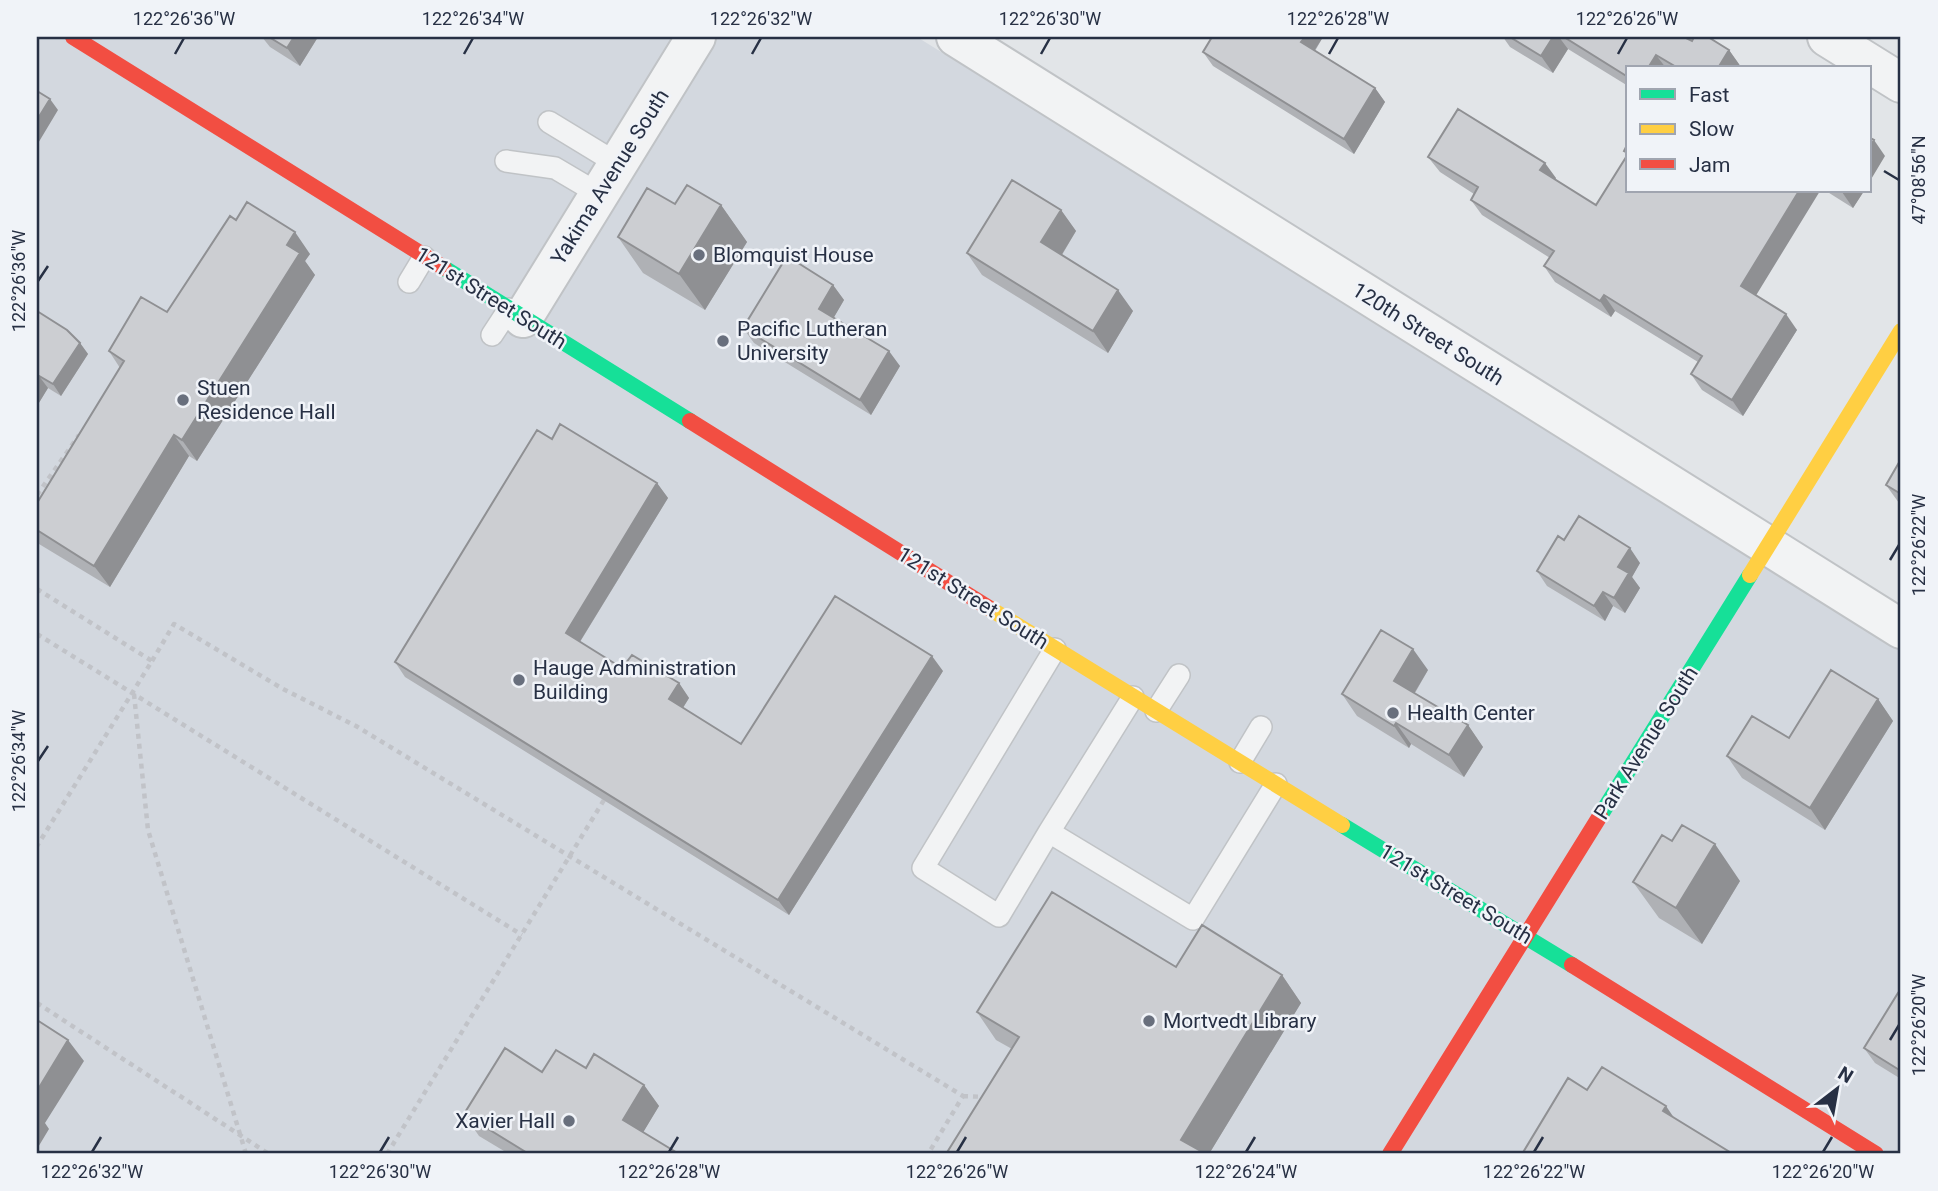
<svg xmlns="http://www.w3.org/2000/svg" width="1938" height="1191" viewBox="0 0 1938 1191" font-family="Roboto,sans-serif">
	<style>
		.built { fill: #d3d8df }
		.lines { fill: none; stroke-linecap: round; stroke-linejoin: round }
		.lane-casing { stroke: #c0c3c6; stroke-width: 24 }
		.street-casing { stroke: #c0c3c6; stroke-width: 42 }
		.path { stroke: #c1c3c8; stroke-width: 4.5; stroke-dasharray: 5 5; stroke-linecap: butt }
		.lane { stroke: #f2f3f4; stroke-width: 21 }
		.street { stroke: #f2f3f4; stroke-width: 38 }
		.fast { stroke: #16e098; stroke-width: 16 }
		.slow { stroke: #ffcf43; stroke-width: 16 }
		.jam { stroke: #f24e42; stroke-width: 16 }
		.wall { fill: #afb1b5 }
		.shaded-wall { fill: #8f9093 }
		.building { fill: #ccced2; stroke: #8f9093; stroke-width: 2 }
		.ticks { fill: none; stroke: #273044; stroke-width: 2.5 }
		.poi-dot { fill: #686f7d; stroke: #f0f3f8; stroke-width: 2.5 }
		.labels { text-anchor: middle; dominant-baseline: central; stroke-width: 5; stroke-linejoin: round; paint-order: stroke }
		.street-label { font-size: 21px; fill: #273044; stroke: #f0f3f8 }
		.poi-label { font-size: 21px; fill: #273044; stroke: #f0f3f8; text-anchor: start }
		.neatline { fill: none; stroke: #273044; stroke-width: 2.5 }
		.ticks-label { font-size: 18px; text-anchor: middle; fill: #273044 }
	</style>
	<rect width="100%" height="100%" fill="#e2e5e8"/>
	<!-- built -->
	<path class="built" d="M 37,37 L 917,37 L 1901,645 L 1901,1154 L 37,1154 Z"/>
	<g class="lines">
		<!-- lane casing -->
		<g class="lane-casing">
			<path id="lane" d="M 549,122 L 618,164
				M 506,161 L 555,168 L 599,194
				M 409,282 L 424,257
				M 492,335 L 509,309
				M 1055,649 L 923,868 L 999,916 L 1049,832 L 1193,919 L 1276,784
				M 1156,711 L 1179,675
				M 1240,762 L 1261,727
				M 1049,832 L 1133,697"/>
		</g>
		<!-- street casing -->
		<g class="street-casing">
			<path id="street" d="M 956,37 L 1901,629
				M 1827,37 L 1901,83
				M 523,318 L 696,37"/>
		</g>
		<!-- path -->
		<path class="path" d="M 37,495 L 79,435
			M 37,589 L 152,661 L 37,846
			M 37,634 L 522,935
			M 152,661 L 174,624 L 283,689 L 356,726 L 963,1096 L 928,1154
			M 134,694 L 148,830 L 246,1154
			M 37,1003 L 269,1154
			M 963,1096 L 987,1097
			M 387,1154 L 604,800"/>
		<!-- lane -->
		<use href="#lane" class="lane"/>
		<!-- street -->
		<use href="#street" class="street"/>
		<!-- fast -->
		<path class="fast" d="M 444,268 L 690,421
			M 1600,816 L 1750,575
			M 1342,825 L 1572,965"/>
		<!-- slow -->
		<path class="slow" d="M 1750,575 L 1901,331
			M 989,608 L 1342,825"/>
		<!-- jam -->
		<path class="jam" d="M 73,37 L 444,268
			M 690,421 L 989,608
			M 1572,965 L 1876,1154
			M 1390,1154 L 1600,816"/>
	</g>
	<!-- wall -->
	<path class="wall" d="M 262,37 L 318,37 L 300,66 L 270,47 Z
		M 1208,37 L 1323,37 L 1315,51 L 1375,88 L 1385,102 L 1354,154 L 1213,66 L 1203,52 L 1211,39 Z
		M 1503,37 L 1684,37 L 1692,41 L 1729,50 L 1741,67 L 1740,68 L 1628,68 L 1628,86 L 1568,49 L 1553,73 L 1510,47 Z
		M 1628,143 L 1756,296 L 1797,330 L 1743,416 L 1702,390 L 1691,374 L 1698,362 L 1615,311 L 1611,317 L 1555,282 L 1544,266 L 1550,258 L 1482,215 L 1471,200 L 1474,194 L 1440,172 L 1428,157 L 1556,178 L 1555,179 L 1596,205 L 1627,156 L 1624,151 Z
		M 1826,191 L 1864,191 L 1853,208 Z
		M 675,204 L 721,205 L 747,242 L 705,310 L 643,273 L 618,237 Z
		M 1061,210 L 1076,231 L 1062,255 L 1133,311 L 1108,353 L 982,275 L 967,253 Z
		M 236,220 L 310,254 L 305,261 L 315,275 L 197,461 L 189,456 L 110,587 L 39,544 L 37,541 L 37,503 L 120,368 L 109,351 L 167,312 Z
		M 833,285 L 844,300 L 834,317 L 900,366 L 871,415 L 754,343 L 743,328 Z
		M 37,311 L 80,343 L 88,354 L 61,396 L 48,388 L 37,406 Z
		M 552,439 L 657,483 L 668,498 L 580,642 L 622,668 L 679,683 L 689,698 L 683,708 L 741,744 L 943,671 L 789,915 L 405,677 L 395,662 Z
		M 1901,459 L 1901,505 L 1899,503 L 1886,485 Z
		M 1564,540 L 1640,563 L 1632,577 L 1640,588 L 1625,613 L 1613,606 L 1605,621 L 1547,586 L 1537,571 Z
		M 1428,670 L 1415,693 L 1468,725 L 1483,747 L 1464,777 L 1411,744 L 1409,748 L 1357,716 L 1342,694 Z
		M 1878,699 L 1893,721 L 1825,830 L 1742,778 L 1727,756 L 1789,738 Z
		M 1740,881 L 1702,944 L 1659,918 L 1633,882 Z
		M 1176,967 L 1282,975 L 1301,1003 L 1209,1154 L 946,1154 L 1012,1049 L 996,1040 L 977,1012 Z
		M 1901,995 L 1901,1079 L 1875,1063 L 1864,1048 Z
		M 586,1068 L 644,1085 L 659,1106 L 643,1132 L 679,1154 L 509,1154 L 479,1136 L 464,1114 Z"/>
	<!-- shaded-wall -->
	<path class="shaded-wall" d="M 294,37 L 318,37 L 300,66 L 287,48 Z
		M 1305,37 L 1323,37 L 1311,56 L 1301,42 Z
		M 1553,37 L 1559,37 L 1568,49 L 1553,73 L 1541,56 Z
		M 1729,50 L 1741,67 L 1740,68 L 1718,68 Z
		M 1656,55 L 1666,68 L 1648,68 Z
		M 1375,88 L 1385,102 L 1354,154 L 1344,139 Z
		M 50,99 L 58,110 L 37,145 L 37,120 Z
		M 1874,140 L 1885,156 L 1870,181 L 1870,147 Z
		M 1545,163 L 1556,178 L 1552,186 L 1540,170 Z
		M 1799,191 L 1820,191 L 1752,302 L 1741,286 Z
		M 1843,191 L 1864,191 L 1853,208 L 1842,192 Z
		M 721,205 L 747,242 L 705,310 L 679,274 Z
		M 1061,210 L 1076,231 L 1056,264 L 1041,242 Z
		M 295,232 L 310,254 L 305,261 L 315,275 L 197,461 L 182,440 L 287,245 Z
		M 833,285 L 844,300 L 830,324 L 819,309 Z
		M 1118,290 L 1133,311 L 1108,353 L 1093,331 Z
		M 1604,295 L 1615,311 L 1611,317 L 1600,301 Z
		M 1786,314 L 1797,330 L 1743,416 L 1732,400 Z
		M 80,343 L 88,354 L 61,396 L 53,384 Z
		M 889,351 L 900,366 L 871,415 L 860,400 Z
		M 39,376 L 48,388 L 37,406 L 37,381 Z
		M 174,435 L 189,456 L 110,587 L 94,566 Z
		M 657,483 L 668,498 L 576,648 L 566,633 Z
		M 1630,548 L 1640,563 L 1632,577 L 1640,588 L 1625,613 L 1614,598 L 1618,567 Z
		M 1603,592 L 1613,606 L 1605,621 L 1594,606 Z
		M 1413,649 L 1428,670 L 1409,702 L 1394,681 Z
		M 932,656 L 943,671 L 789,915 L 778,900 Z
		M 679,683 L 689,698 L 679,714 L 669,699 Z
		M 1878,699 L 1893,721 L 1825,830 L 1810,808 Z
		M 1396,723 L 1411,744 L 1409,748 L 1394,726 Z
		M 1468,725 L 1483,747 L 1464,777 L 1449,755 Z
		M 1715,844 L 1740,881 L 1702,944 L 1676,908 Z
		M 1282,975 L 1301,1003 L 1209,1154 L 1191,1154 L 1181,1140 Z
		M 68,1040 L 84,1061 L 45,1123 L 49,1129 L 37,1149 L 37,1091 Z
		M 644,1085 L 659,1106 L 638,1141 L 623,1120 Z
		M 1666,1106 L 1685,1134 L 1663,1111 Z"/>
	<!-- building -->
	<path class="building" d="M 269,37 L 294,37 L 287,48 Z
		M 1212,37 L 1305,37 L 1301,42 L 1375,88 L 1344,139 L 1203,52 Z
		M 1510,37 L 1553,37 L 1541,56 Z
		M 1564,37 L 1684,37 L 1692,41 L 1694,37 L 1708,37 L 1729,50 L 1718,68 L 1678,68 L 1656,55 L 1648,68 L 1628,68 L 1628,77 Z
		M 37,91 L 50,99 L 37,120 Z
		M 1458,109 L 1545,163 L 1540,170 L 1596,205 L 1628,154 L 1628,191 L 1799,191 L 1741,286 L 1786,314 L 1732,400 L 1691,374 L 1702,356 L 1604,295 L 1600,301 L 1544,266 L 1554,251 L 1471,200 L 1478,187 L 1428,157 Z
		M 1870,138 L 1874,140 L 1870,147 Z
		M 1628,143 L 1628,153 L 1624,151 Z
		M 1012,180 L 1061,210 L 1041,242 L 1118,290 L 1093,331 L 967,253 Z
		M 687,185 L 721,205 L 679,274 L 618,237 L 647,188 L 675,204 Z
		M 247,202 L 295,232 L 287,245 L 300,253 L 182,440 L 174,435 L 94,566 L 37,530 L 37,503 L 124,361 L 109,351 L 141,297 L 167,312 L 230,216 L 236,220 Z
		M 787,256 L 833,285 L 819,309 L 889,351 L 860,400 L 743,328 Z
		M 37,311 L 67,330 L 80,343 L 53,384 L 39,376 L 37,381 Z
		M 560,424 L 657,483 L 566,633 L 622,668 L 632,655 L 679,683 L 669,699 L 741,744 L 835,596 L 932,656 L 778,900 L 395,662 L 537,430 L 552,439 Z
		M 1901,459 L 1901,494 L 1886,485 Z
		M 1579,516 L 1630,548 L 1618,567 L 1629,573 L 1614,598 L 1603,592 L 1594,606 L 1537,571 L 1558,536 L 1564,540 Z
		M 1381,630 L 1413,649 L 1394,681 L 1468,725 L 1449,755 L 1396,723 L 1394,726 L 1342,694 Z
		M 1831,670 L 1878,699 L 1810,808 L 1727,756 L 1752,716 L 1789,738 Z
		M 1682,825 L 1715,844 L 1676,908 L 1633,882 L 1662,835 L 1672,841 Z
		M 1052,892 L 1176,967 L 1202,925 L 1282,975 L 1181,1140 L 1206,1154 L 946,1154 L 1019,1037 L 977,1012 Z
		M 1898,993 L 1901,995 L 1901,1071 L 1864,1048 Z
		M 37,1020 L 68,1040 L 37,1091 Z
		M 505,1048 L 542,1072 L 556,1050 L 586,1068 L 594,1054 L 644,1085 L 623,1120 L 679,1154 L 529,1154 L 464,1114 Z
		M 1602,1067 L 1666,1106 L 1663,1111 L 1733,1154 L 1522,1154 L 1568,1078 L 1587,1090 Z"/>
	<!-- ticks -->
	<path class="ticks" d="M 175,54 L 184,38M 464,54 L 473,38M 752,54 L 761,38M 1041,54 L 1050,38M 1329,54 L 1338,38M 1618,54 L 1627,38M 1884,171 L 1899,180M 38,281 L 48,266M 1890,560 L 1899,545M 38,761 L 48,746M 1890,1040 L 1899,1025M 92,1152 L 101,1137M 380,1152 L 389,1137M 669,1152 L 678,1137M 957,1152 L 966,1137M 1246,1152 L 1255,1137M 1534,1152 L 1543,1137M 1823,1152 L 1832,1137"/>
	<!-- markers -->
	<g class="poi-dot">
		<circle cx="699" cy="255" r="7"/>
		<circle cx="723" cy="341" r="7"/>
		<circle cx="183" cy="400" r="7"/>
		<circle cx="519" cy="680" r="7"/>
		<circle cx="1393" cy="713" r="7"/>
		<circle cx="1149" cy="1021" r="7"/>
		<circle cx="569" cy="1121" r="7"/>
	</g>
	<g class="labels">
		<!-- street labels -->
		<g class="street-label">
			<text transform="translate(610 177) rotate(-58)">Yakima Avenue South</text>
			<text transform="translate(491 298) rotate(32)">121st Street South</text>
			<text transform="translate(1428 334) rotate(32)">120th Street South</text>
			<text transform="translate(973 598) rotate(32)">121st Street South</text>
			<text transform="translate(1646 743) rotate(-58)">Park Avenue South</text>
			<text transform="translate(1456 894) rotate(31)">121st Street South</text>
		</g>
		<!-- poi labels -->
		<g class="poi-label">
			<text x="713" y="255">Blomquist House</text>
			<text x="737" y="329">Pacific Lutheran<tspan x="737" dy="24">University</tspan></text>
			<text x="197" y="388">Stuen<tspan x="197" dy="24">Residence Hall</tspan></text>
			<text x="533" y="668">Hauge Administration<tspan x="533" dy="24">Building</tspan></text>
			<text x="1407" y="713">Health Center</text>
			<text x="1163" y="1021">Mortvedt Library</text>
			<text x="555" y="1121" text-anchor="end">Xavier Hall</text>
		</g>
	</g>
	<!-- border -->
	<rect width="1938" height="1191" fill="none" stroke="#f0f3f8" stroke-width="77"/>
	<!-- legend -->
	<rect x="1626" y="66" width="245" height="126" fill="#f0f3f8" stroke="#a0a5b0" stroke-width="2"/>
	<rect x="1640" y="89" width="35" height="10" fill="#16e098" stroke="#a0a5b0" stroke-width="2"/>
	<text x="1689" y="102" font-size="21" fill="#273044">Fast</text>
	<rect x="1640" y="124" width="35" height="10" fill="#ffcf43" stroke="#a0a5b0" stroke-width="2"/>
	<text x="1689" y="136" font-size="21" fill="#273044">Slow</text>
	<rect x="1640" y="159" width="35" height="10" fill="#f24e42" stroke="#a0a5b0" stroke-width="2"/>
	<text x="1689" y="172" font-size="21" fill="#273044">Jam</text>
	<!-- north arrow -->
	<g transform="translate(1837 1089) rotate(31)" stroke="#f0f3f8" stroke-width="5" paint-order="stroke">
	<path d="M0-5L12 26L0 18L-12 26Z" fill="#273044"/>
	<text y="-10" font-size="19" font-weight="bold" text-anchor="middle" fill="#273044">N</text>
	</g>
	<rect x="38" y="38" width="1861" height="1114" class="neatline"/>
	<g class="ticks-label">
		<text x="184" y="25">122°26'36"W</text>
		<text x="473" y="25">122°26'34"W</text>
		<text x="761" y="25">122°26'32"W</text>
		<text x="1050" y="25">122°26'30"W</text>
		<text x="1338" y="25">122°26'28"W</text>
		<text x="1627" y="25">122°26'26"W</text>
		<text transform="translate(1919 180) rotate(-90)" y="6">47°08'56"N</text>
		<text transform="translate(19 281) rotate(-90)" y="6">122°26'36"W</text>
		<text transform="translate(1919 545) rotate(-90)" y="6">122°26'22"W</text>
		<text transform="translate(19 761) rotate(-90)" y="6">122°26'34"W</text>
		<text transform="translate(1919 1025) rotate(-90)" y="6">122°26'20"W</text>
		<text x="92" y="1178">122°26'32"W</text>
		<text x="380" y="1178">122°26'30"W</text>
		<text x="669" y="1178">122°26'28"W</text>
		<text x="957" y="1178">122°26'26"W</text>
		<text x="1246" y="1178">122°26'24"W</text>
		<text x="1534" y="1178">122°26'22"W</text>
		<text x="1823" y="1178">122°26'20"W</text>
	</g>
</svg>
